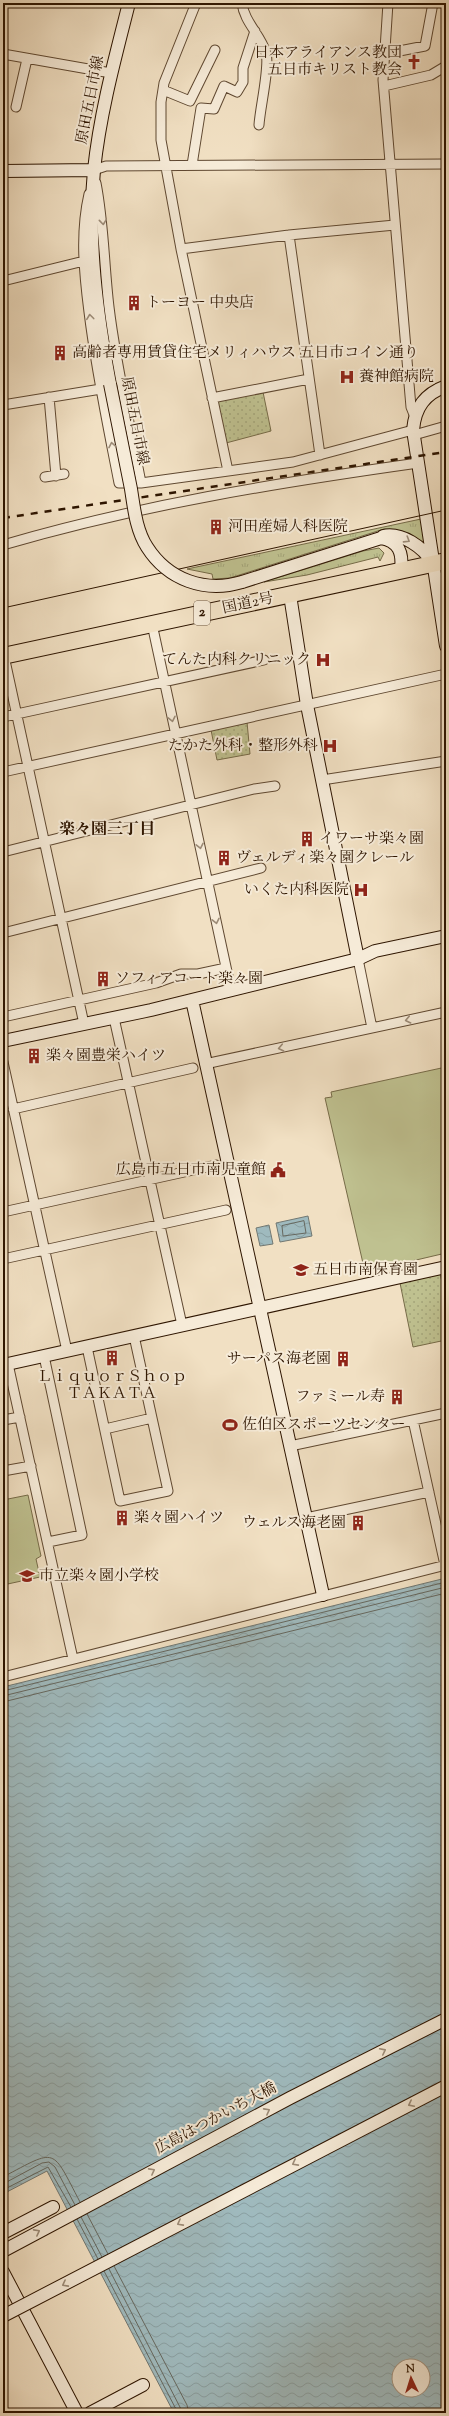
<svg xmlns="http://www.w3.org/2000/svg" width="449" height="2416" viewBox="0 0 449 2416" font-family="'Sorts Mill Goudy','Noto Serif JP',serif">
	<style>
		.grass { fill: url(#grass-tufts); stroke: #766b48 }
		.park { fill: url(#park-dots); stroke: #766b48 }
		.pitch { fill: #bfc190; stroke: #766b48 }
		.water { fill: url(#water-waves); stroke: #727872; fill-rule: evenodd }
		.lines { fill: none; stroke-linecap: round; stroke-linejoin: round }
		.shore { stroke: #66685f; stroke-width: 1 }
		.street-casing { stroke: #5f4831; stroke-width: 11 }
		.secondary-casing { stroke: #2e1500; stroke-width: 14 }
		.highway-casing { stroke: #2e1500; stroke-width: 18 }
		.street { stroke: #f6ebd8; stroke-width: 9 }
		.secondary { stroke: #f6ebd8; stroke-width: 12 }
		.highway { stroke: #f1e0c3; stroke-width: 16 }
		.tram { stroke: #2e1500; stroke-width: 1 }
		.rail { stroke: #2e1500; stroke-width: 2.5; stroke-dasharray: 7 7; stroke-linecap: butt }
		.secondary-bridge-casing { stroke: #2e1500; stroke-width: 14; stroke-linecap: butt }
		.secondary-bridge { stroke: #f6ebd8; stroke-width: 12 }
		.oneway { stroke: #9c8b77 }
		.labels { text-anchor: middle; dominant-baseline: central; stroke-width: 4; stroke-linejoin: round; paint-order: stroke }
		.shield { fill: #f6ebd8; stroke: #6a5541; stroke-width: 1 }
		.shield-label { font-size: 14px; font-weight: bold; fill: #2e1500 }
		.poi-label { font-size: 15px; fill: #2e1500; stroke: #f6ebd8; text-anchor: start }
		.street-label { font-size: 15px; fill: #2e1500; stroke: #f6ebd8 }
		.neighbourhood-label { font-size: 16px; font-weight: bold; fill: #2e1500; stroke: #f6ebd8 }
	</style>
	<defs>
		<pattern id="grass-tufts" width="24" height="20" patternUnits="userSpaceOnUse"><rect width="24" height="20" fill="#bfc190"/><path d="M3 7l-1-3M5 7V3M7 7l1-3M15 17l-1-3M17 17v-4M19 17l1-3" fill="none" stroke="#a4a57a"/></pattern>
		<pattern id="park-dots" width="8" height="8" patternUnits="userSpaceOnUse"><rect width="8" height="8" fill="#bfc190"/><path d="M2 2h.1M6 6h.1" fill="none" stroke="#a4a57a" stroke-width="1.8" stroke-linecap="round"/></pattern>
		<pattern id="water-waves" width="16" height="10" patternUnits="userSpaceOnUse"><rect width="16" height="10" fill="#9fbabe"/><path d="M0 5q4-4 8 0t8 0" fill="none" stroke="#899fa2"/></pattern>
	</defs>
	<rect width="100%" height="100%" fill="#f1e0c3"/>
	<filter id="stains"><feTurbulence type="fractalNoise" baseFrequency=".005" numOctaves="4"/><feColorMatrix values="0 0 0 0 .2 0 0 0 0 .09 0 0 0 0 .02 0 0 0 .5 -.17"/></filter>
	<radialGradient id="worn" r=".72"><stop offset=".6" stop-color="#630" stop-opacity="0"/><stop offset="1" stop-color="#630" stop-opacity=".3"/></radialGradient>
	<!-- grass -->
	<path class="grass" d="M 421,519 L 425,544 L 396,530 L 384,529 L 230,578 L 213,579 L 212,574 L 187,569 Z
		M 379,548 L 384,553 L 380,561 L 378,557 L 307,575 L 264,582 L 363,551 Z"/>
	<!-- park -->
	<path class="park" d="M 263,392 L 271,431 L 226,443 L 217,401 Z
		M 247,722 L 250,754 L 217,760 L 211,730 Z
		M 440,1274 L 446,1298 L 446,1340 L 413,1347 L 400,1283 Z"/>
	<!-- pitch -->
	<path class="pitch" d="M 446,1067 L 446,1253 L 365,1272 L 325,1098 L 332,1097 L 331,1092 Z
		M 28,1495 L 41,1556 L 36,1559 L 40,1577 L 3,1585 L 3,1500 Z"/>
	<!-- water -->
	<path class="water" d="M 308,1216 L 312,1236 L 280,1242 L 276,1223 Z
		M 269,1225 L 273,1244 L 260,1246 L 256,1228 Z
		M 446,1578 L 446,2413 L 174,2413 L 47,2171 L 3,2194 L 3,1687 ZM 399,2366 L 423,2366 L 423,2390 L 399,2390 Z"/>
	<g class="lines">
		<!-- shore -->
		<path class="shore" d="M 304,1221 L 306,1233 L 283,1236 L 282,1226 Z
			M 3,1691 L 446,1582
			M 3,1696 L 446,1587
			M 3,1702 L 446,1593
			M 3,2177 C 58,2148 51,2147 80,2202
			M 3,2184 L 42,2163 L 49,2162 L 55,2167 L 75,2205
			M 3,2190 L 48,2167 L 71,2207
			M 87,2214 L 108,2254
			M 81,2217 L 102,2257
			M 77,2219 L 98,2259
			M 114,2266 L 187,2405 L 189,2413
			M 109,2269 L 183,2413
			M 104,2271 L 178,2413"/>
		<!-- street casing -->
		<g class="street-casing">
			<path id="street" d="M 196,3 L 164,83 L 161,102 L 161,140 L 181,249 L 228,471
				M 242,3 C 244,22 261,35 266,53 C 270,66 260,108 259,125
				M 388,3 L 383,80 L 411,407 L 415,417
				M 3,54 L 111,73
				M 384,54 L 425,46 L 433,3
				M 384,86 L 431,75 L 446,66
				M 163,90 L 190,101 L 215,50
				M 16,107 L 27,59
				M 192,165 L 201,108 L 214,109 L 224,86 L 237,92 L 243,82 L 243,68 L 255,31
				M 94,170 L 106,166 L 446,164
				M 96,183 C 104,224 104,265 109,307 C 116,366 130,424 141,483
				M 89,194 C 80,233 84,273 89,312 C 96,370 108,426 119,483 L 141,483 L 293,462 L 413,430
				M 289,235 L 320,455
				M 181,249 L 289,235 L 395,225
				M 3,281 L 84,261
				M 49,397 L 56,476
				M 212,398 L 309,379
				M 3,405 L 101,389
				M 414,435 L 446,426
				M 45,477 L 64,474
				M 3,545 C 140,505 276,483 418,463
				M 152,624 L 231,990
				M 4,656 L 84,1024
				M 3,717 L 264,660
				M 3,772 L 446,674
				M 322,780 L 446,761
				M 3,852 L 254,789 L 275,786
				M 3,933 L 261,868
				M 358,959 L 372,1028
				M 3,1017 L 156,983 L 181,974 L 198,974 L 226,968
				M 114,1018 L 182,1325
				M 3,1062 L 67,1351
				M 205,1064 L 446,1012
				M 13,1109 L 193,1068
				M 3,1212 L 216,1165
				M 3,1259 L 226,1210
				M 87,1347 L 120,1501 L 168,1491 L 134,1336
				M 44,1356 L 82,1535 L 48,1542
				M 8,1364 L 73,1659
				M 3,1420 L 20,1417
				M 413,1420 L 445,1565
				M 105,1429 L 152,1418
				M 290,1446 L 446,1413
				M 3,1471 L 31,1466
				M 306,1518 L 429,1492
				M 3,1677 L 446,1565"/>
		</g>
		<!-- secondary casing -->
		<g class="secondary-casing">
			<path id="secondary" d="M 3,171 L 94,170
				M 110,384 C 97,314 87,241 94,170 C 100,113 115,58 129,3
				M 446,386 C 425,394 415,407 413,430 L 446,646
				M 383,536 C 402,532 423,547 433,563
				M 242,582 L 381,538 C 399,541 403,553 401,570
				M 290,595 L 307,705 L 358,959
				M 192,1000 L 323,1595
				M 3,1041 L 151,1010 L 358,959 L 375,951 L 446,936
				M 3,1365 L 446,1267
				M 3,2233 L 53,2207
				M 3,2251 L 290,2098 L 446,2019
				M 3,2272 L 77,2413
				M 90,2413 L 143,2385"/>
		</g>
		<!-- highway casing -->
		<g class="highway-casing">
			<path id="highway" d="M 3,656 L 446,561"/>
		</g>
		<!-- street -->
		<use href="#street" class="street"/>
		<!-- secondary -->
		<use href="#secondary" class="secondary"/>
		<!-- highway -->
		<use href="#highway" class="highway"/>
		<!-- tram -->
		<path class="tram" d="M 3,608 L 446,510"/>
		<!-- rail -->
		<path class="rail" d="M 3,518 L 446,452"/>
		<!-- secondary-bridge casing -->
		<g class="secondary-bridge-casing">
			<path id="secondary-bridge" d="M 110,384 C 117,419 124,454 131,489 C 134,508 136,530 147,547 C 168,580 205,593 242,582
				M 3,2316 L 446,2086"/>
		</g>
		<!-- secondary-bridge -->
		<use href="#secondary-bridge" class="secondary-bridge"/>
	</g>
	<!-- one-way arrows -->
	<defs><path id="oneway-chevron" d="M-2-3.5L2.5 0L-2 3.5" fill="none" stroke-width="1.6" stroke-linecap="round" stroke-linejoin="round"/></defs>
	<g class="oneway">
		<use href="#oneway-chevron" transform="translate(103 222) rotate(84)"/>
		<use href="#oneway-chevron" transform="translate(90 317) rotate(-97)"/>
		<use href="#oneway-chevron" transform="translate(112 445) rotate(-101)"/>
		<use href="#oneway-chevron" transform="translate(407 540) rotate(32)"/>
		<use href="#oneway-chevron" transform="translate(172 719) rotate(78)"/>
		<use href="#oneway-chevron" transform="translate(200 846) rotate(78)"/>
		<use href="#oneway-chevron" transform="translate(216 921) rotate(78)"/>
		<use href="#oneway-chevron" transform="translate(408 1020) rotate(168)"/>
		<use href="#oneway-chevron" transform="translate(281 1048) rotate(168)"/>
		<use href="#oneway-chevron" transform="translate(383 2051) rotate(-27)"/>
		<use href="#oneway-chevron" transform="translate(411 2104) rotate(153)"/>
		<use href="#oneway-chevron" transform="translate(267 2111) rotate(-28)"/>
		<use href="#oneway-chevron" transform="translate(295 2163) rotate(152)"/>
		<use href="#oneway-chevron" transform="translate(152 2171) rotate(-28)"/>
		<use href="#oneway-chevron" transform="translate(180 2223) rotate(152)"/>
		<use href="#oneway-chevron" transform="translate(37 2232) rotate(-28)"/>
		<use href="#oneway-chevron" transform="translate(65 2284) rotate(152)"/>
	</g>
	<!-- icons -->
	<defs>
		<g id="church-bare" transform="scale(1.2)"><path d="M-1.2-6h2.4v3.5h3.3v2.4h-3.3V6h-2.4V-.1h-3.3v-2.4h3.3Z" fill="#8f2418" stroke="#f6ebd8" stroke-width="2.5" paint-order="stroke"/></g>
		<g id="building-bare" transform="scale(1.2)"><path d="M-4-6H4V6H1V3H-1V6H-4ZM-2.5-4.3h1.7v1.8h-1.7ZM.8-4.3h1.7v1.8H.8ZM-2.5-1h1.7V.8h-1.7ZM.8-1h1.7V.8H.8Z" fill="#8f2418" stroke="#f6ebd8" stroke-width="2.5" paint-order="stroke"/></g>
		<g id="hospital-bare" transform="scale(1.2)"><path d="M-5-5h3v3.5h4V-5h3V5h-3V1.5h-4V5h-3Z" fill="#8f2418" stroke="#f6ebd8" stroke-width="2.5" paint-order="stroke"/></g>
		<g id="civic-bare" transform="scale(1.2)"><path d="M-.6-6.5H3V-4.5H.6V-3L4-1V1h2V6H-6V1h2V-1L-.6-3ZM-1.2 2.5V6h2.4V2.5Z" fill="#8f2418" stroke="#f6ebd8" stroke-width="2.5" paint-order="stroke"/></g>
		<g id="school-bare" transform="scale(1.2)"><path d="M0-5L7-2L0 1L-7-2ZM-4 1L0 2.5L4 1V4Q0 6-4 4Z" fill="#8f2418" stroke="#f6ebd8" stroke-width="2.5" paint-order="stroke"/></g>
		<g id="stadium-bare" transform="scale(1.2)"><path d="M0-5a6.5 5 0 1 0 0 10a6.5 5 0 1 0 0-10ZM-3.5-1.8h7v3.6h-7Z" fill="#8f2418" stroke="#f6ebd8" stroke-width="2.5" paint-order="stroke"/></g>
	</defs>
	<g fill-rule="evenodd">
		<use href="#church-bare" x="414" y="62"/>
		<use href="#building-bare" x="134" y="303"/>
		<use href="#building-bare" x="60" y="353"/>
		<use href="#hospital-bare" x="347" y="377"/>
		<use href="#building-bare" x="216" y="527"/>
		<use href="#hospital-bare" x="323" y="660"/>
		<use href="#hospital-bare" x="330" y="746"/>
		<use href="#building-bare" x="307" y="839"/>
		<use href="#building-bare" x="224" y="858"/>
		<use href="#hospital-bare" x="361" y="890"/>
		<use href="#building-bare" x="103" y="979"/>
		<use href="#building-bare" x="34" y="1056"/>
		<use href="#civic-bare" x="278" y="1170"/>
		<use href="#school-bare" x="301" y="1270"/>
		<use href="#building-bare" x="112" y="1358"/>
		<use href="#building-bare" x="343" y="1359"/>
		<use href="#building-bare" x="397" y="1397"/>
		<use href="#stadium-bare" x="230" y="1425"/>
		<use href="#building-bare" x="122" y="1518"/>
		<use href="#building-bare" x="358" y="1523"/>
		<use href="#school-bare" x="27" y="1576"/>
	</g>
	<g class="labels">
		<!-- shield labels -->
		<rect class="shield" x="194" y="601" width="16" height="24" rx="3"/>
		<g class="shield-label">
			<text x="202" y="613">2</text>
		</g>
		<!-- poi labels -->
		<g class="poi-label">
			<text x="402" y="53" text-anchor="end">日本アライアンス教団<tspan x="402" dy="17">五日市キリスト教会</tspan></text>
			<text x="146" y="303">トーヨー 中央店</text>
			<text x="72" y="353">高齢者専用賃貸住宅メリィハウス 五日市コイン通り</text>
			<text x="359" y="377">養神館病院</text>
			<text x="228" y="527">河田産婦人科医院</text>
			<text x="311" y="660" text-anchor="end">てんた内科クリニック</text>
			<text x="318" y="746" text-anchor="end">たかた外科・整形外科</text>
			<text x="319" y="839">イワーサ楽々園</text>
			<text x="236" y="858">ヴェルディ楽々園クレール</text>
			<text x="349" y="890" text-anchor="end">いくた内科医院</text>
			<text x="115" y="979">ソフィアコート楽々園</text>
			<text x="46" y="1056">楽々園豊栄ハイツ</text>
			<text x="266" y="1170" text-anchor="end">広島市五日市南児童館</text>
			<text x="313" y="1270">五日市南保育園</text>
			<text x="331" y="1359" text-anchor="end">サーパス海老園</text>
			<text x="112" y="1377" text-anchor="middle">ＬｉｑｕｏｒＳｈｏｐ<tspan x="112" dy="17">ＴＡＫＡＴＡ</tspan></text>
			<text x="385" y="1397" text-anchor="end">ファミール寿</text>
			<text x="242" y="1425">佐伯区スポーツセンター</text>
			<text x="134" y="1518">楽々園ハイツ</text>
			<text x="346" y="1523" text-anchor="end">ウェルス海老園</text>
			<text x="39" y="1576">市立楽々園小学校</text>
		</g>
		<!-- street labels -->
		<g class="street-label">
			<text transform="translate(91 100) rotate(-79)">原田五日市線</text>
			<text transform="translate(134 421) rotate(79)">原田五日市線</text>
			<text transform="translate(248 604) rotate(-12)">国道2号</text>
			<text transform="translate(216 2119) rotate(-28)">広島はつかいち大橋</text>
		</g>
		<!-- neighbourhood labels -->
		<g class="neighbourhood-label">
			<text x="107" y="830">楽々園三丁目</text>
		</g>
	</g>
	<!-- margin -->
	<rect width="449" height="2416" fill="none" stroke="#f1e0c3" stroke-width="16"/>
	<rect x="4" y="4" width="441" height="2408" fill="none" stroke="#2e1500" stroke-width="2"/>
	<rect x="8" y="8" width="433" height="2400" fill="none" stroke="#2e1500"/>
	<!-- north arrow -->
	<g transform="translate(411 2378) rotate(356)"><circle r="19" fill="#f6ebd8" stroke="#a69582"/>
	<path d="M0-3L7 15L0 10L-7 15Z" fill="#8f2418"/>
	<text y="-6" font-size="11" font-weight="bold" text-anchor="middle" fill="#2e1500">N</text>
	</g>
	<rect width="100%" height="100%" filter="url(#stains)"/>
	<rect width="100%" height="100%" fill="url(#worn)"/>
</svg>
